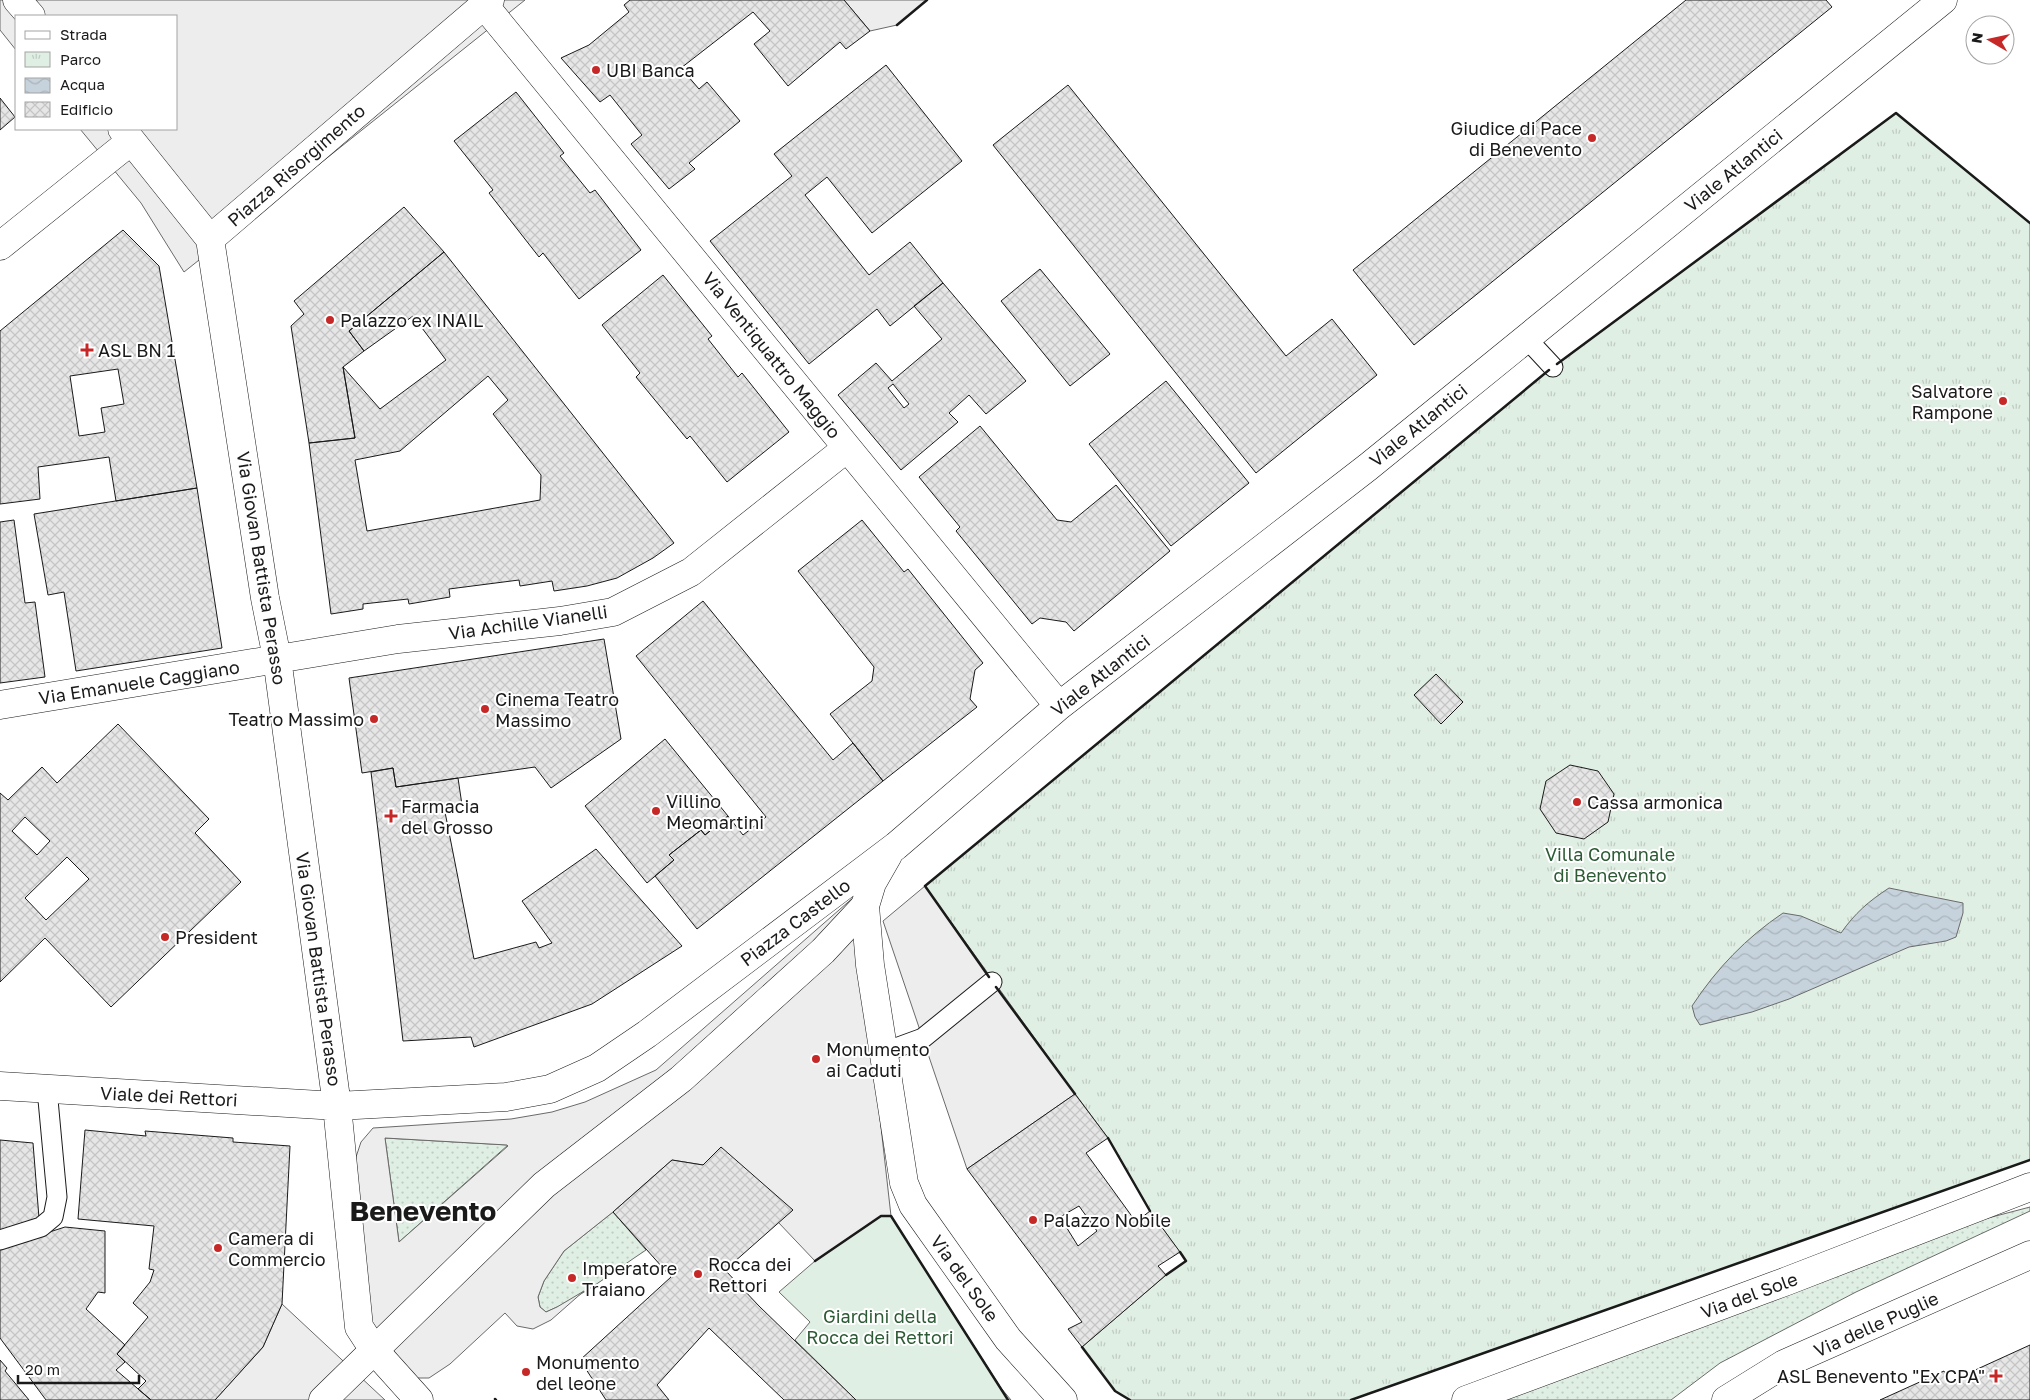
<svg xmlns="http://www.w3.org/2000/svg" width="2030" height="1400" viewBox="0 0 2030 1400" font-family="'Golos Text',sans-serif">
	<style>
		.grass { fill: url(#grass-dots); stroke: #6a6a6a }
		.park { fill: url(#park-tufts); stroke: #6a6a6a }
		.garden { fill: #e0efe3; stroke: #6a6a6a }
		.parking { fill: #ededed; stroke: #6a6a6a; fill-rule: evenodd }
		.water { fill: url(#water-waves); stroke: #6a6a6a }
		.building { fill: url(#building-cross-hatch); stroke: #1a1a1a; fill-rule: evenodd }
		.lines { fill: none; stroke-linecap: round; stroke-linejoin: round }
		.service-casing { stroke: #1a1a1a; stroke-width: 21 }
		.pedestrian-casing { stroke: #1a1a1a; stroke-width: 29 }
		.minor-casing { stroke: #1a1a1a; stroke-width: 29 }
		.tertiary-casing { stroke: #1a1a1a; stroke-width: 29 }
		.service { stroke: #fff; stroke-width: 19 }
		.pedestrian { stroke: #fff; stroke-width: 28 }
		.minor { stroke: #fff; stroke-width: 28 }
		.tertiary { stroke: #fff; stroke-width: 28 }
		.wall { stroke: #1a1a1a; stroke-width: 2.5 }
		.poi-dot { fill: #c62828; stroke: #fff; stroke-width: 2 }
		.labels { text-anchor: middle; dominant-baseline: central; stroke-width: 4; stroke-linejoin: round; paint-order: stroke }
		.poi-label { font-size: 18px; fill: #1a1a1a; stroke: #fff; text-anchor: start }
		.street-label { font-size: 18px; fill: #1a1a1a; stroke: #fff }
		.park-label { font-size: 18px; fill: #2b5a34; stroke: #fff }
		.town-label { font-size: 28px; font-weight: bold; fill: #1a1a1a; stroke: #fff }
	</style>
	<defs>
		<pattern id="grass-dots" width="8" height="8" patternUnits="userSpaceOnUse" patternTransform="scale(1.25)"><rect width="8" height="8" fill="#e0efe3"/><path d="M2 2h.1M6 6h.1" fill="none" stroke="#c0ccc2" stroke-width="1.8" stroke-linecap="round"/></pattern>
		<pattern id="park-tufts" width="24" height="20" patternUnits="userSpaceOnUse" patternTransform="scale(1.25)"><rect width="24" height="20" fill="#e0efe3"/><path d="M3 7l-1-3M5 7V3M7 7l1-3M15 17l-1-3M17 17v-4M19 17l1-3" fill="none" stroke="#c0ccc2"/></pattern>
		<pattern id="water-waves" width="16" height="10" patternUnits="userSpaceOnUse" patternTransform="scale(1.25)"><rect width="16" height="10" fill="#c6d2dc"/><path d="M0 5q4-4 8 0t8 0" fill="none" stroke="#aab4bc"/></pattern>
		<pattern id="building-cross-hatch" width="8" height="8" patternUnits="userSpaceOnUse" patternTransform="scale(1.25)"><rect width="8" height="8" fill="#e6e6e6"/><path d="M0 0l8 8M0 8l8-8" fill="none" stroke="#c5c5c5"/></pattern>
	</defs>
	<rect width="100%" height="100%" fill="#fff"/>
	<!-- grass -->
	<path class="grass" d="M 385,1138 L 508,1145 L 399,1242 Z
		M 2030,1207 L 2030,1211 L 1856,1292 L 1720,1363 L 1671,1400 L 1504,1400 L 1954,1227 Z
		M 613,1212 L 646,1250 C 614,1271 581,1298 546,1312 L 540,1307 L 538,1297 L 544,1281 L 564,1251 Z"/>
	<!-- park -->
	<path class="park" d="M 1896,113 L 2030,223 L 2030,1160 L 1351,1400 L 1130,1400 L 1115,1391 L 1082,1347 L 1166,1275 L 1186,1261 L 1150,1211 L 1108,1138 L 992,982 L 925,886 L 1553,367 Z"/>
	<!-- garden -->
	<path class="garden" d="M 881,1216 L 891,1216 L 1001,1388 L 1011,1400 L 856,1400 L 795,1340 L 810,1322 L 779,1292 L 815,1261 Z"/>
	<!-- parking -->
	<path class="parking" d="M 0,0 L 525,0 L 184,272 L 141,203 L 80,129 L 176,129 L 176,16 L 16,16 L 16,50 L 0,30 Z
		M 844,0 L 927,0 L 897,25 L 870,31 Z
		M 925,886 L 1075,1094 L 967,1169 L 883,921 Z
		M 855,896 L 891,1216 L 881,1216 L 815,1261 L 778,1222 L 793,1210 L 703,1165 L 672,1160 L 613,1212 L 564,1251 L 544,1281 L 538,1297 L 540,1307 L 546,1312 L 557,1307 L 584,1291 L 551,1320 L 533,1329 L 517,1326 L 505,1313 L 450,1364 L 429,1378 L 415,1378 L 366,1320 L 356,1157 L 361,1142 L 373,1128 L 511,1119 L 552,1112 L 585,1102 L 656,1070 ZM 385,1138 L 507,1145 L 508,1146 L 399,1242 Z
		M 282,1304 L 385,1400 L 215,1400 L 263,1347 Z"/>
	<!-- water -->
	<path class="water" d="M 1889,888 L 1963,903 L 1963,913 L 1956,937 L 1946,941 L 1909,947 L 1789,999 L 1752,1012 L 1700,1025 L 1695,1017 L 1692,1006 C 1717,968 1746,938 1783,913 L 1801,916 L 1841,933 C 1855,913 1869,901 1889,888 Z"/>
	<!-- building -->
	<path class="building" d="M 630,0 L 844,0 L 870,31 L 846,49 L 840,42 L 788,86 L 754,44 L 770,31 L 753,12 L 681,68 L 699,89 L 707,82 L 740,121 L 689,163 L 695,169 L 669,189 L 631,144 L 642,135 L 610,95 L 600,102 L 561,58 L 589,45 L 629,12 L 624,5 Z
		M 1686,0 L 1826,0 L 1832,7 L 1414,345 L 1353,270 Z
		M 886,65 L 962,161 L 872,233 L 827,177 L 805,195 L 869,275 L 910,242 L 943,283 L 890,326 L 877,309 L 809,364 L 710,241 L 792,176 L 774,154 Z
		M 1068,85 L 1286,356 L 1332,319 L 1377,375 L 1256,473 L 993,145 Z
		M 516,92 L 564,153 L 560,156 L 590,193 L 595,190 L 641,250 L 579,299 L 543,253 L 539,257 L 489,193 L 493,190 L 454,141 Z
		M 0,98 L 15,117 L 0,130 Z
		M 404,207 L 444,252 L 349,331 L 364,351 L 343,367 L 355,438 L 309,443 L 291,326 L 304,314 L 294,301 Z
		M 123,230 L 159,266 L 197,488 L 116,501 L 109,457 L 38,467 L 40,499 L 0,504 L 0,331 ZM 118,369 L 124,404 L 101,408 L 105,432 L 79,436 L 70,376 Z
		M 444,252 L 674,543 L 653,558 L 617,578 L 587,586 L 554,591 L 552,581 L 520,586 L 519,580 L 449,589 L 450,597 L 409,604 L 408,599 L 363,604 L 363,609 L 331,614 L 309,443 L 355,438 L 343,367 L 380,409 L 446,360 L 413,316 L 364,351 L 349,331 ZM 488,376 L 508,400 L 493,414 L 541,475 L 540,500 L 367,531 L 355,460 L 400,451 Z
		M 1040,269 L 1110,354 L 1070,386 L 1001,301 Z
		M 663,275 L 712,336 L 708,339 L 738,377 L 742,373 L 789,432 L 727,482 L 690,436 L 687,439 L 636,377 L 640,373 L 602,325 Z
		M 943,283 L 1026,381 L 986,414 L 969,395 L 949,413 L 958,422 L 901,470 L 838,395 L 876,363 L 892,381 L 942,339 L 914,306 ZM 893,384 L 909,404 L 904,408 L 888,388 Z
		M 1166,381 L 1249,483 L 1171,546 L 1089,444 Z
		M 980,426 L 1057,520 L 1071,522 L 1116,485 L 1170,551 L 1074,631 L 1066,622 L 1040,618 L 1032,624 L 956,531 L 960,527 L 919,477 Z
		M 197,488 L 222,648 L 76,671 L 64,592 L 48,595 L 34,514 Z
		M 14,520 L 25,603 L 35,602 L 45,677 L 0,683 L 0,522 Z
		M 862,520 L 904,572 L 908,569 L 983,663 L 975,670 L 970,699 L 977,707 L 883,781 L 830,714 L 872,681 L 874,667 L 798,571 Z
		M 703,601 L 833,760 L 853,743 L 883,781 L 697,929 L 655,876 L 674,860 L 669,855 L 701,830 L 705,835 L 728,816 L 743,835 L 766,817 L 636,656 Z
		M 604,639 L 621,739 L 551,788 L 535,767 L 396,787 L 393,768 L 362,773 L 349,678 Z
		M 1436,674 L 1463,702 L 1441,724 L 1414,695 Z
		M 118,724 L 209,819 L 195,833 L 241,882 L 111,1007 L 45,938 L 0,982 L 0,793 L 8,800 L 42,767 L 57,783 ZM 25,817 L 50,841 L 37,855 L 12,831 ZM 67,857 L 89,879 L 46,920 L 25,898 Z
		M 665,739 L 728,816 L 705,835 L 701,830 L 669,855 L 674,860 L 647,883 L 585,806 Z
		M 1570,765 L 1598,771 L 1614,794 L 1608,822 L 1584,839 L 1556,833 L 1540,809 L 1546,781 Z
		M 393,768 L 396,787 L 458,778 L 462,805 L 444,807 L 474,959 L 536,942 L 539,948 L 552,943 L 522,901 L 596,849 L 682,946 L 592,1004 L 474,1047 L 471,1037 L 403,1041 L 371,772 Z
		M 1075,1094 L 1108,1138 L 1086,1153 L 1136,1222 L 1150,1211 L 1180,1252 L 1158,1266 L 1166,1275 L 1082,1347 L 1068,1329 L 1082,1322 L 967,1169 ZM 1079,1206 L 1097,1231 L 1078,1246 L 1060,1217 Z
		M 85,1130 L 146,1136 L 145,1131 L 233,1138 L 233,1142 L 290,1146 L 282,1304 L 263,1347 L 215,1400 L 151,1400 L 138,1389 L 146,1381 L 117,1354 L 148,1317 L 133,1303 L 150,1282 L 154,1270 L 149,1269 L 154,1226 L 78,1219 Z
		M 0,1140 L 33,1143 L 39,1218 L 0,1231 Z
		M 721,1147 L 793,1210 L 725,1270 L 759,1306 L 856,1400 L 784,1400 L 709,1328 L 657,1385 L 669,1400 L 606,1400 L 580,1360 L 671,1277 L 613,1212 L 672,1160 L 703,1165 Z
		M 65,1227 L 105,1231 L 105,1293 L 98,1292 L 86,1309 L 125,1345 L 117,1354 L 125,1362 L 116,1370 L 151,1400 L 46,1400 L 0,1338 L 0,1248 Z
		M 2030,1345 L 2030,1400 L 1880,1400 L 1944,1371 L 1949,1382 Z
		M 0,1360 L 7,1368 L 5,1371 L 29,1400 L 0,1400 Z"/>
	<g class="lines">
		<!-- service casing -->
		<g class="service-casing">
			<path id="service" d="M 1526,338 L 1553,367
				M 882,1053 L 923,1038 L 992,982
				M 0,1240 L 41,1227 L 53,1217 L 57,1197 L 47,1089"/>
		</g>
		<!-- pedestrian casing -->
		<g class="pedestrian-casing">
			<path id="pedestrian" d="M 323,1400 L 544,1185 L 681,1079 L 823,951 L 865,906"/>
		</g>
		<!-- minor casing -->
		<g class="minor-casing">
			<path id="minor" d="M 17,0 L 31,16
				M 484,5 L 1059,706
				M 122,129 L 210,239 L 265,598 L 277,658 L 337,1106 L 359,1327 L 374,1350 L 419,1400
				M 210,239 L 490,0
				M 0,246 L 131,141
				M 0,705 L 398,639 L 560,621 L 613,612 L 691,572 L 847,448
				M 888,855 L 872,883 L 865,906 L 870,965 L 904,1183 L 913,1205 L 1008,1339 L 1063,1400
				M 0,1086 L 337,1106 L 506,1097 L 550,1089 L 597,1068 L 647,1034 L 896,846 L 1059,706 L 1368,467 L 1943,0
				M 1466,1400 L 1787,1281 L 2030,1187"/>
		</g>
		<!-- tertiary casing -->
		<g class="tertiary-casing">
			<path id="tertiary" d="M 1726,1400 L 1784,1364 L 2030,1255"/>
		</g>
		<!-- service -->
		<use href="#service" class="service"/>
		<!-- pedestrian -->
		<use href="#pedestrian" class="pedestrian"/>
		<!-- minor -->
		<use href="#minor" class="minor"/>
		<!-- tertiary -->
		<use href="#tertiary" class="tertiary"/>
		<!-- wall -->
		<path class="wall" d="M 897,25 L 927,0
			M 1557,364 L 1896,113 L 2030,223
			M 989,977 L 925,886 L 1549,370
			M 996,987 L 1075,1094
			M 1108,1138 L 1150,1211
			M 815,1261 L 881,1216 L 891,1216 L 1008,1400
			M 1166,1275 L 1186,1261 L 1180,1252
			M 1082,1347 L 1115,1391 L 1130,1400
			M 495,1399 L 496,1400
			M 1351,1400 L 2030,1160"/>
	</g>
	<!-- markers -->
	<g class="poi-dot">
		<circle cx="596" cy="70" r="5"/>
		<circle cx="1592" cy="138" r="5"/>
		<circle cx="330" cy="320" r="5"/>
		<path d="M84.5 342.5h5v5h5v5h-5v5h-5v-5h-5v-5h5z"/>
		<circle cx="2003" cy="401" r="5"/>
		<circle cx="485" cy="709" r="5"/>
		<circle cx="374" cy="719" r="5"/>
		<circle cx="1577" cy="802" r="5"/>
		<circle cx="656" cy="811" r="5"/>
		<path d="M388.5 808.5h5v5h5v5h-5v5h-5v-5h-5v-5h5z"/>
		<circle cx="165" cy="937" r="5"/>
		<circle cx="816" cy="1059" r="5"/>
		<circle cx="1033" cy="1220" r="5"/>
		<circle cx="218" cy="1248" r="5"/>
		<circle cx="698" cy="1274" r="5"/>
		<circle cx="572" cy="1278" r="5"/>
		<circle cx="526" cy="1372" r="5"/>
		<path d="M1993.5 1368.5h5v5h5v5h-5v5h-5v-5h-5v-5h5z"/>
	</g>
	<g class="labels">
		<!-- poi labels -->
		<g class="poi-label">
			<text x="606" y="70">UBI Banca</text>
			<text x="1582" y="128" text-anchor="end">Giudice di Pace<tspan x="1582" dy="21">di Benevento</tspan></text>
			<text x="340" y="320">Palazzo ex INAIL</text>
			<text x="98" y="350">ASL BN 1</text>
			<text x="1993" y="391" text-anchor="end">Salvatore<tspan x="1993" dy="21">Rampone</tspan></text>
			<text x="495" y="699">Cinema Teatro<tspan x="495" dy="21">Massimo</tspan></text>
			<text x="364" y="719" text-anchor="end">Teatro Massimo</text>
			<text x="666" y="801">Villino<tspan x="666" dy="21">Meomartini</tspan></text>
			<text x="1587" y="802">Cassa armonica</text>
			<text x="401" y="806">Farmacia<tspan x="401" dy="21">del Grosso</tspan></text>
			<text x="175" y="937">President</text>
			<text x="826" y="1049">Monumento<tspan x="826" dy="21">ai Caduti</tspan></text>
			<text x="1043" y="1220">Palazzo Nobile</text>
			<text x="228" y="1238">Camera di<tspan x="228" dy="21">Commercio</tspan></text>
			<text x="708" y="1264">Rocca dei<tspan x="708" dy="21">Rettori</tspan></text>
			<text x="582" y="1268">Imperatore<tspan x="582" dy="21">Traiano</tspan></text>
			<text x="536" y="1362">Monumento<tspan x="536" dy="21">del leone</tspan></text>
			<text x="1985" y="1376" text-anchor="end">ASL Benevento "Ex CPA"</text>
		</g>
		<!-- street labels -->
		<g class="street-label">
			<text transform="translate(296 165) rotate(-41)">Piazza Risorgimento</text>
			<text transform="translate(1733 170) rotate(-39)">Viale Atlantici</text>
			<text transform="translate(772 355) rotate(51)">Via Ventiquattro Maggio</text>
			<text transform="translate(1418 425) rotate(-39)">Viale Atlantici</text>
			<text transform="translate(262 568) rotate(81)">Via Giovan Battista Perasso</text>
			<text transform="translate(528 622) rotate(-8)">Via Achille Vianelli</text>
			<text transform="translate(1100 675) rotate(-38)">Viale Atlantici</text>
			<text transform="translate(139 682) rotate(-9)">Via Emanuele Caggiano</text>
			<text transform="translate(795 922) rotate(-37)">Piazza Castello</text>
			<text transform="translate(319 969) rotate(82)">Via Giovan Battista Perasso</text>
			<text transform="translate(169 1096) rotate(3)">Viale dei Rettori</text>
			<text transform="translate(965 1278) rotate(54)">Via del Sole</text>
			<text transform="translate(1749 1295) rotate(-20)">Via del Sole</text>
			<text transform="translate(1876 1324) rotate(-24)">Via delle Puglie</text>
		</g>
		<!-- park labels -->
		<g class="park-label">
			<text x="1610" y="854">Villa Comunale<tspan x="1610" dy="21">di Benevento</tspan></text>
			<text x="880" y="1316">Giardini della<tspan x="880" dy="21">Rocca dei Rettori</tspan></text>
		</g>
		<!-- town labels -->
		<g class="town-label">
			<text x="423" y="1210">Benevento</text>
		</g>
	</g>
	<!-- legend -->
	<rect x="15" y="15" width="162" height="115" fill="#ffffff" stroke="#a3a3a3"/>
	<rect x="25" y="31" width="25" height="8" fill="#ffffff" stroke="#a3a3a3"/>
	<text x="60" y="40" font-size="15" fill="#1a1a1a">Strada</text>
	<rect x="25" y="52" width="25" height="15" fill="url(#park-tufts)" stroke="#a3a3a3"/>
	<text x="60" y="65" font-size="15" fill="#1a1a1a">Parco</text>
	<rect x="25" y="78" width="25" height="15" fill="url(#water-waves)" stroke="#a3a3a3"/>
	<text x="60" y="90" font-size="15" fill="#1a1a1a">Acqua</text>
	<rect x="25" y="102" width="25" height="15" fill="url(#building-cross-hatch)" stroke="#a3a3a3"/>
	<text x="60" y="115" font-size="15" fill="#1a1a1a">Edificio</text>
	<!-- north arrow -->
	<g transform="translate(1990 40) rotate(279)"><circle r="24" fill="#ffffff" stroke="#a3a3a3"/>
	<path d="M0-4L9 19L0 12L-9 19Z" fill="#c62828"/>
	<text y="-8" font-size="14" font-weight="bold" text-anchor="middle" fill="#1a1a1a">N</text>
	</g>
	<!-- scale -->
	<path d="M18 1375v8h121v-8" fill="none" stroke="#1a1a1a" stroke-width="2.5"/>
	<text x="25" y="1375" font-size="15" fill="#1a1a1a" stroke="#ffffff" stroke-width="4" paint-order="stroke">20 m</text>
</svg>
